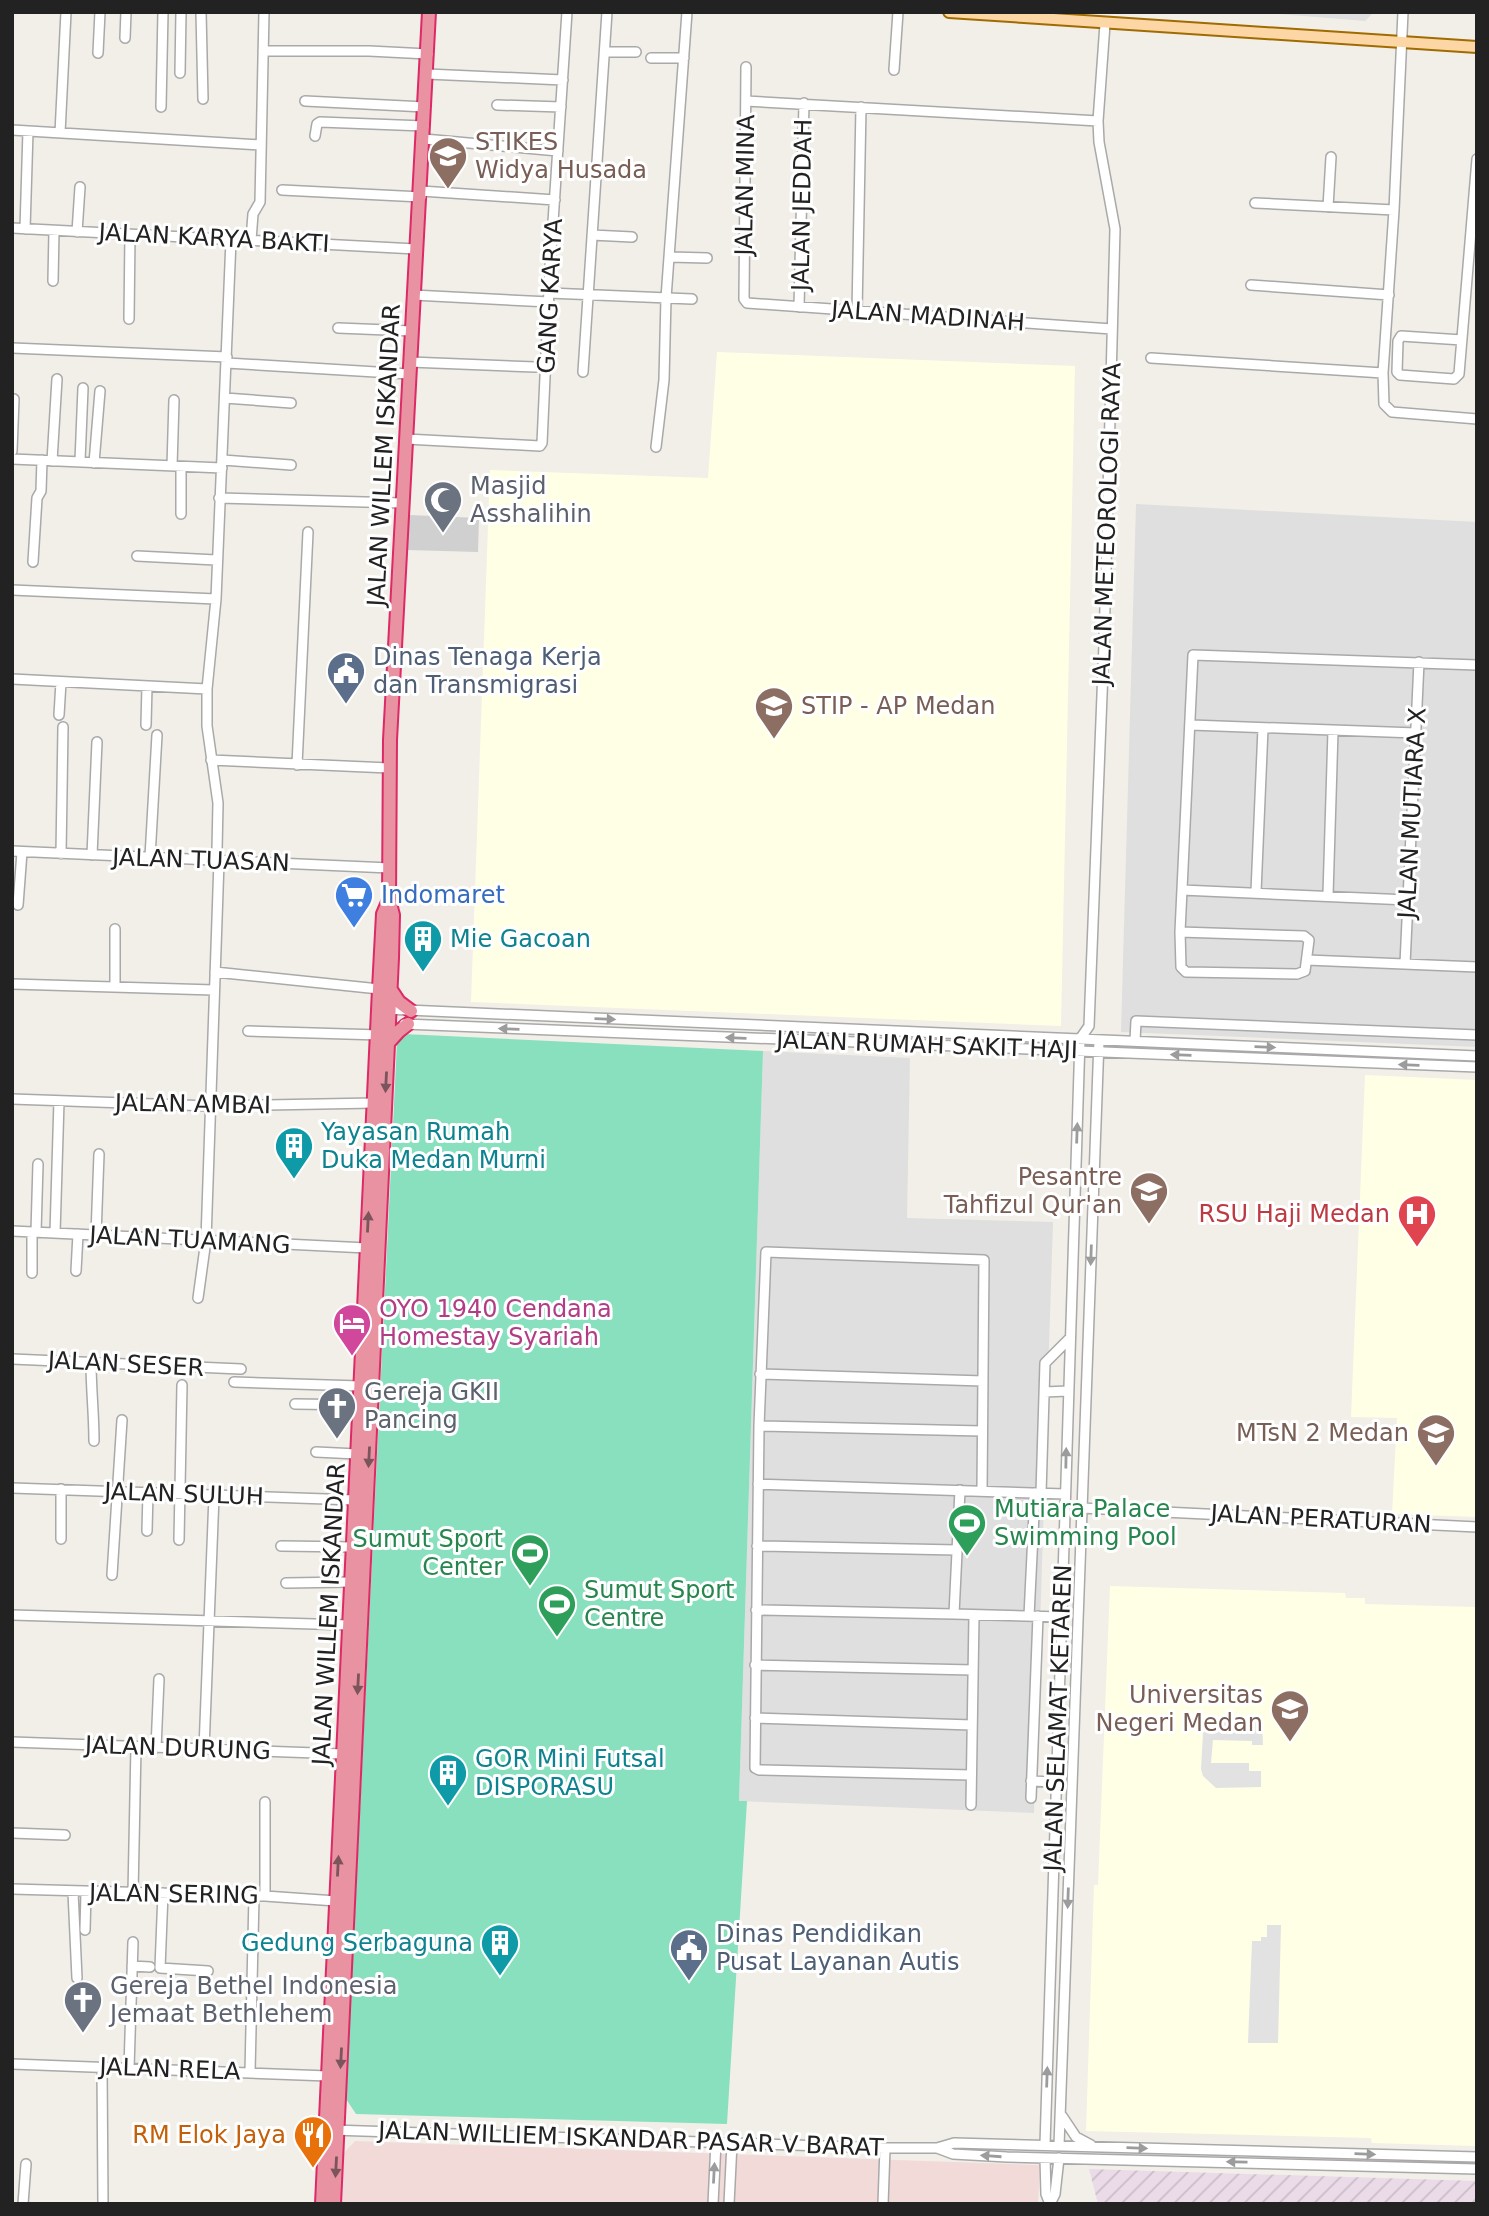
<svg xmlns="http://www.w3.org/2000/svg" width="1489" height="2216" viewBox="0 0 1489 2216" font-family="'DejaVu Sans',sans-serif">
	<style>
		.residential { fill: #e0dfdf }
		.commercial { fill: #f2dad9 }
		.industrial { fill: url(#industrial-furrows) }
		.education { fill: #ffffe5 }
		.religious { fill: #d0d0d0 }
		.pitch { fill: #88e0be }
		.parking { fill: #e2e2e2 }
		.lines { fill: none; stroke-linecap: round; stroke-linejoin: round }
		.minor-casing { stroke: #a9a9a9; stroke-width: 12 }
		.major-casing { stroke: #a06b00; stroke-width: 14 }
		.highway-casing { stroke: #dc2a67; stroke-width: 16 }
		.minor { stroke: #fff; stroke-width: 9 }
		.major { stroke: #fcd6a4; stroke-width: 10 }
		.highway { stroke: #e892a2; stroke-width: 12 }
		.oneway { fill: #9c9c9c }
		.oneway2 { fill: #7b545c }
		.labels { text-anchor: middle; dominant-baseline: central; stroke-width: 6; stroke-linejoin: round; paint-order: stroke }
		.education-label { font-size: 24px; fill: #785e54; stroke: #fff; text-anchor: end }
		.street-label { font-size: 24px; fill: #222; stroke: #fff }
		.worship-label { font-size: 24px; fill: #5b616d; stroke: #fff; text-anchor: start }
		.service-label { font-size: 24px; fill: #4e5e75; stroke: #fff; text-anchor: start }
		.shop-label { font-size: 24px; fill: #366cbe; stroke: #fff; text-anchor: start }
		.culture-label { font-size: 24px; fill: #0d838f; stroke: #fff; text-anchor: start }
		.health-label { font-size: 24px; fill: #be3a42; stroke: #fff; text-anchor: end }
		.hotel-label { font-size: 24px; fill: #b23c85; stroke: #fff; text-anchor: start }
		.leisure-label { font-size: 24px; fill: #27864d; stroke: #fff; text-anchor: start }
		.food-label { font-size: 24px; fill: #c56008; stroke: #fff; text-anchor: end }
	</style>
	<defs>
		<pattern id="industrial-furrows" width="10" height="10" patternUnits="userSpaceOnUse" patternTransform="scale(1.75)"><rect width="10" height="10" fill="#ebdbe8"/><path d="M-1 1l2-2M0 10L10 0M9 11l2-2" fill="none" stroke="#c9bcc7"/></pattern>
	</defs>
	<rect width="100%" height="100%" fill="#f2efe9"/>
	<!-- residential -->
	<path class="residential" d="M 1255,12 L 1374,12 L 1365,21 Z
		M 1136,504 L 1477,522 L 1477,1047 L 1121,1032 Z
		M 763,1051 L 910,1058 L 907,1218 L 1053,1222 L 1034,1813 L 739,1801 Z"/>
	<!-- commercial -->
	<path class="commercial" d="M 355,2141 L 1040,2165 L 1038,2204 L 340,2204 L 342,2155 Z"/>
	<!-- industrial -->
	<path class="industrial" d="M 1089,2169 L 1477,2181 L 1477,2204 L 1098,2204 Z"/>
	<!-- education -->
	<path class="education" d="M 717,352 L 1075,366 L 1061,1026 L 471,1002 L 490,470 L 708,478 Z
		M 1365,1075 L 1477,1080 L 1477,1517 L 1392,1514 L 1397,1418 L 1351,1417 Z
		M 1110,1586 L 1345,1593 L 1346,1598 L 1365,1598 L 1365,1604 L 1477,1607 L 1477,2146 L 1372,2143 L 1371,2138 L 1086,2131 L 1094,1885 L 1098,1885 Z"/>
	<!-- religious -->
	<path class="religious" d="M 409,515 L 479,518 L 478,552 L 407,550 Z"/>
	<!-- pitch -->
	<path class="pitch" d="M 404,1034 L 763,1051 L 739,1801 L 747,1801 L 727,2124 L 356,2114 L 346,2099 L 397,1042 Z"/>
	<!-- parking -->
	<path class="parking" d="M 1214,1719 L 1262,1720 L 1263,1745 L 1252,1745 L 1252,1741 L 1213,1740 L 1211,1763 L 1249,1763 L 1249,1771 L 1261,1771 L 1261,1787 L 1216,1788 L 1203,1776 L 1201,1769 L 1203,1733 Z
		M 1267,1925 L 1281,1925 L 1278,2043 L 1248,2043 L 1252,1941 L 1261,1941 L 1261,1937 L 1267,1937 Z"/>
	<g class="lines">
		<!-- minor casing -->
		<g class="minor-casing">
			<path id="minor" d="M 201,12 L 203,99
				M 1403,12 L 1394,210 L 1383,373 L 1384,404 L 1392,412 L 1477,419
				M 125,38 L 126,12
				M 263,51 L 369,51 L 428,54
				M 605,52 L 636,52
				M 98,53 L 100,12
				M 651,58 L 684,58
				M 746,67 L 744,299 L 747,303 L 1112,329
				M 894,70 L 898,12
				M 180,73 L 181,12
				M 427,74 L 563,80
				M 305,101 L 425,107
				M 746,101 L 1098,121
				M 497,105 L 561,107
				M 161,107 L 163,12
				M 12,130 L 261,145
				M 60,133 L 66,12
				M 315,136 L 317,124 L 320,122 L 424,126
				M 424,139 L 558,151
				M 282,190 L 421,197
				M 421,191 L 555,200
				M 1255,203 L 1394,210
				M 1328,207 L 1331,157
				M 12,228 L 416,249
				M 25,229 L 28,131
				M 77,232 L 80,187
				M 592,235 L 632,237
				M 251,240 L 253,214 L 260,202 L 264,12
				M 670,257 L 707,258
				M 53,281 L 54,231
				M 1251,285 L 1389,295
				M 549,293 L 692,299
				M 413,295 L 549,302
				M 799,307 L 804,103
				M 857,312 L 861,107
				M 129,319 L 130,235
				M 338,328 L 412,331
				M 1462,340 L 1401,336 L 1398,341 L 1397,372 L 1400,375 L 1454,379 L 1459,374 L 1477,159
				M 12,348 L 227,357
				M 1151,358 L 1383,373
				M 410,362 L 535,367
				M 227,363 L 409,374
				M 583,372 L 607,12
				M 225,398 L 291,403
				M 406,439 L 540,446 L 542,443 L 550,267 L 567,12
				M 656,447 L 664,380 L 666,298 L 687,12
				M 12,451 L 14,399
				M 12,459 L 222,468
				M 223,460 L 291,465
				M 52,461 L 57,379
				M 80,461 L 83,388
				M 94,463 L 100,391
				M 172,466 L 174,400
				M 219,498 L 402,503
				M 181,514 L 181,467
				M 137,556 L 216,560
				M 33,562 L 37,498 L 41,491 L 42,460
				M 12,590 L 216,599
				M 12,679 L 207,689
				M 59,715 L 61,682
				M 146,725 L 147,686
				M 1191,725 L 1416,733
				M 211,760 L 389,768
				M 297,765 L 308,532
				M 12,851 L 390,868
				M 61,854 L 63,727
				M 92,855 L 97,742
				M 150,857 L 157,735
				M 1182,890 L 1408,900
				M 1256,892 L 1263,728
				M 1328,895 L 1333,731
				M 18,905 L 22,852
				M 1180,932 L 1304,936 L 1309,940 L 1305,971 L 1297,974 L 1186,972 L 1181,967 L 1180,932 L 1193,655 L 1477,665
				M 1307,960 L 1477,967
				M 1405,964 L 1419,662
				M 215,972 L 379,989
				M 12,984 L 214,990
				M 115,987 L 115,929
				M 384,1009 L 1477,1056
				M 404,1024 L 1477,1067
				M 248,1031 L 380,1035
				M 1135,1041 L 1136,1021 L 1477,1035
				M 12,1099 L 210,1106 L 374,1103
				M 12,1231 L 367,1248
				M 32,1232 L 32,1273
				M 36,1232 L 38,1164
				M 55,1233 L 59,1101
				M 96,1235 L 99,1154
				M 76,1271 L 78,1234
				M 198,1298 L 206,1240 L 219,861 L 217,850 L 218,803 L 207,726 L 207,689 L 216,599 L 231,240
				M 12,1359 L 241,1369
				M 91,1362 C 91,1389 94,1414 94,1441
				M 760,1374 L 983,1381
				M 234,1382 L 360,1386
				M 1044,1392 L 1068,1391
				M 295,1404 L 360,1405
				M 759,1426 L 982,1431
				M 316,1452 L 357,1454
				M 758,1484 L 1065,1494
				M 12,1488 L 355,1500
				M 960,1490 L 954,1614 L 1061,1617
				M 1041,1493 L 1045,1363 L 1070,1338
				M 1082,1508 L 1477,1527
				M 147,1531 L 148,1493
				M 61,1539 L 61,1489
				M 179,1540 L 182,1385
				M 281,1546 L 353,1547
				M 757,1546 L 957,1550
				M 112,1575 L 122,1420
				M 286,1583 L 351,1582
				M 756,1610 L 954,1614
				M 12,1615 L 349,1625
				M 1029,1616 L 1035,1493
				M 755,1665 L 973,1670
				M 755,1718 L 972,1725
				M 12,1742 L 343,1754
				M 156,1748 L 159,1679
				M 204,1749 L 214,1496
				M 971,1775 L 759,1770 L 755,1768 L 759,1426 L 766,1252 L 984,1260 L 982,1491
				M 1031,1781 L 1056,1782
				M 1031,1798 L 1038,1616
				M 971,1805 L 974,1615
				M 12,1833 L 65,1835
				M 12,1889 L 265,1896 L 336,1901
				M 73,1892 L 77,1978
				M 133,1893 L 136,1747
				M 163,1893 L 160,1968 L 208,1971
				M 265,1896 L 265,1802
				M 85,1930 L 86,1892
				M 132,1966 L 150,1967
				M 12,2064 L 328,2076
				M 102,2067 L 103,2204
				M 129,2068 L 133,1942
				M 250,2072 L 254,1896
				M 1062,2116 L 1076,2137 L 1091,2145
				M 332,2130 L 885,2148 L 937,2148 L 954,2143 L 1477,2157
				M 1045,2145 L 1080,1039 L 1089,1026 L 1104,644 L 1115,229 L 1099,142 L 1098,121 L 1105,24
				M 1059,2146 L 1099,1040
				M 937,2148 L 953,2154 L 1007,2157 L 1477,2169
				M 1045,2158 L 1046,2194 L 1050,2204
				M 23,2204 L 26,2164
				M 713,2204 L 716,2142
				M 729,2204 L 732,2143
				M 883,2204 L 885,2148
				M 1050,2204 L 1055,2194 L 1059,2158"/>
		</g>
		<!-- major casing -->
		<g class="major-casing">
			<path id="major" d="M 949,12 L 1477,47"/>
		</g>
		<!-- highway casing -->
		<g class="highway-casing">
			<path id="highway" d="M 391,990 L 399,1002 L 411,1011
				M 388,1043 L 399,1031 L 408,1024
				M 322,2204 L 379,989 L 383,914 L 389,900
				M 334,2204 L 392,958 L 393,915 L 389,900 L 390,740 L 429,12"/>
		</g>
		<!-- minor -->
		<use href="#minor" class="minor"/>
		<!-- major -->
		<use href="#major" class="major"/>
		<!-- highway -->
		<use href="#highway" class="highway"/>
	</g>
	<!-- one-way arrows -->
	<defs><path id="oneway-solid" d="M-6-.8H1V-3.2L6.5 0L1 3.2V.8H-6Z" transform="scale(1.75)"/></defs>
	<g class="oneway">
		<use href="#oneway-solid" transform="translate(605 1019) rotate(2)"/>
		<use href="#oneway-solid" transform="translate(509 1029) rotate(-178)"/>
		<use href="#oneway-solid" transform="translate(736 1038) rotate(-178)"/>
		<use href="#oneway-solid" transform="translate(1265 1047) rotate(2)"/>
		<use href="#oneway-solid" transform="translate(1181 1055) rotate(-178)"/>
		<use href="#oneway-solid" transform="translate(1409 1065) rotate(-178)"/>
		<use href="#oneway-solid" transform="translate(1077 1133) rotate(-88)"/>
		<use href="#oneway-solid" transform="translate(1091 1255) rotate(92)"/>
		<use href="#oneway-solid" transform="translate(1066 1458) rotate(-89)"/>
		<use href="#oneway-solid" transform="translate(1068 1898) rotate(92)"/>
		<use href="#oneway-solid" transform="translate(1047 2077) rotate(-88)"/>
		<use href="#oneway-solid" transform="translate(1137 2148) rotate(2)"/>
		<use href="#oneway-solid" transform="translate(1365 2154) rotate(2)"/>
		<use href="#oneway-solid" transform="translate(991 2156) rotate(-176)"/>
		<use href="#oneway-solid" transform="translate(1237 2162) rotate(-179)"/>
		<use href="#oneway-solid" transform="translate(714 2173) rotate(-87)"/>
	</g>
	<g class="oneway2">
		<use href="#oneway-solid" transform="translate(386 1082) rotate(93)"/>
		<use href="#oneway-solid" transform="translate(368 1222) rotate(-87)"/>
		<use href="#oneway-solid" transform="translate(369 1457) rotate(93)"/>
		<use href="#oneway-solid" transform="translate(358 1684) rotate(93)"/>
		<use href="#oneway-solid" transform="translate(338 1866) rotate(-87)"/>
		<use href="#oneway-solid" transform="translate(341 2058) rotate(93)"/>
		<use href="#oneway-solid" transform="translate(336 2167) rotate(93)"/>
	</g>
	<!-- icons -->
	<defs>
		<g id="school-pin" transform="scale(2.0125)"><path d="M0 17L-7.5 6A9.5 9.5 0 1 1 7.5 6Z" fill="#8d6e63" stroke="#fff"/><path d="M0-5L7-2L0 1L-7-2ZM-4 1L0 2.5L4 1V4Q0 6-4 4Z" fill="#fff"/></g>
		<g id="mosque-pin" transform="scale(2.0125)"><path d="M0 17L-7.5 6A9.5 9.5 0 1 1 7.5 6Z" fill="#6b7280" stroke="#fff"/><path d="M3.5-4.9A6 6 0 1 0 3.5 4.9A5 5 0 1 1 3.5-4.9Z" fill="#fff"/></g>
		<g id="civic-pin" transform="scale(2.0125)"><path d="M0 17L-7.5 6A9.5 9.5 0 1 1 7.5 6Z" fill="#5c6f8a" stroke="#fff"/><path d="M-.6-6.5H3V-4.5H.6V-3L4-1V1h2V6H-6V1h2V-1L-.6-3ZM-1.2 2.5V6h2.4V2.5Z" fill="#fff"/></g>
		<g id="university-pin" transform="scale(2.0125)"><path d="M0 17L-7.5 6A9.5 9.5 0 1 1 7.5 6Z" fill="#8d6e63" stroke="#fff"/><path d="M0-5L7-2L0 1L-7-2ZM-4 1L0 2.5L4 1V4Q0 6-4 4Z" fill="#fff"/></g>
		<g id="supermarket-pin" transform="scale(2.0125)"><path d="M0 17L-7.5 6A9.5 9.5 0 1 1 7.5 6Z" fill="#3f7fe0" stroke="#fff"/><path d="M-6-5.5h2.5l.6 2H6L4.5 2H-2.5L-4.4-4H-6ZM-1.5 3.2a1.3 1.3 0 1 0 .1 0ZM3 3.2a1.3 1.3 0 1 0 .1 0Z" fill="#fff"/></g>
		<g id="building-pin" transform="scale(2.0125)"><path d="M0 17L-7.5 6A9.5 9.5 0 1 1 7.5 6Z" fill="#0f9aa8" stroke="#fff"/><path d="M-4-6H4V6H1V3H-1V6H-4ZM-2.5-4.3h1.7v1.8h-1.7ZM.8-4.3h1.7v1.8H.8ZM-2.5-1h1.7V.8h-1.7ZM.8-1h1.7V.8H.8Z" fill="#fff"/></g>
		<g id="hospital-pin" transform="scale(2.0125)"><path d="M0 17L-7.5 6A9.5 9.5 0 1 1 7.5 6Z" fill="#e0444e" stroke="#fff"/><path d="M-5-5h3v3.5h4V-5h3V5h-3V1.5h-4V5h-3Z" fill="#fff"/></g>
		<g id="hotel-pin" transform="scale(2.0125)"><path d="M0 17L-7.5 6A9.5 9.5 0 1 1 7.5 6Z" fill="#d1479c" stroke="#fff"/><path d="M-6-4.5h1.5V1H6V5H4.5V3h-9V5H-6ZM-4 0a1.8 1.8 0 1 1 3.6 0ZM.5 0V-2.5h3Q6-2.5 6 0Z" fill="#fff"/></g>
		<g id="church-pin" transform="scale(2.0125)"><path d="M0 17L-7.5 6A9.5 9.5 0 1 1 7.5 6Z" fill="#6b7280" stroke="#fff"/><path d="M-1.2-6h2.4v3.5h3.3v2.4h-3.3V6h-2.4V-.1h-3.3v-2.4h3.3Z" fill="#fff"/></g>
		<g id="stadium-pin" transform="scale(2.0125)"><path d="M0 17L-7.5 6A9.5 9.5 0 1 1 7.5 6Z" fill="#2e9e5b" stroke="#fff"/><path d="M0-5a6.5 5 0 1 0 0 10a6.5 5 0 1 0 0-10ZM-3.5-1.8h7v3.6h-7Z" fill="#fff"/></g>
		<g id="restaurant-pin" transform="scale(2.0125)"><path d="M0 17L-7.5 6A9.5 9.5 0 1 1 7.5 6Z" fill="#e8710a" stroke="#fff"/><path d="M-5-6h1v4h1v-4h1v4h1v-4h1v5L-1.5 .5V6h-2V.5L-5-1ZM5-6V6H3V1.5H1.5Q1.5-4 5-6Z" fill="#fff"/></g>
	</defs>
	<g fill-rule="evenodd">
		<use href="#school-pin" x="448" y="156"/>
		<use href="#mosque-pin" x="443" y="500"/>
		<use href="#civic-pin" x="346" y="671"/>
		<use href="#university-pin" x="774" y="706"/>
		<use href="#supermarket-pin" x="354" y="895"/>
		<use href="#building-pin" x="423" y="939"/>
		<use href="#building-pin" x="294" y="1146"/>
		<use href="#school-pin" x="1149" y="1191"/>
		<use href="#hospital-pin" x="1417" y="1214"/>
		<use href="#hotel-pin" x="352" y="1323"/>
		<use href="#church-pin" x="337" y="1406"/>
		<use href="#school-pin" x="1436" y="1433"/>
		<use href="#stadium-pin" x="967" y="1523"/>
		<use href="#stadium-pin" x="530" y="1553"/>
		<use href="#stadium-pin" x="557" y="1604"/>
		<use href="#university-pin" x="1290" y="1709"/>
		<use href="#building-pin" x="448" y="1773"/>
		<use href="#building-pin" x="500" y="1943"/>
		<use href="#civic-pin" x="689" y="1948"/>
		<use href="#church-pin" x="83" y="2000"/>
		<use href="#restaurant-pin" x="313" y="2135"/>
	</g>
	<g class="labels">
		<!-- education labels -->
		<g class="education-label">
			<text x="475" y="142" text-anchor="start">STIKES<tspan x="475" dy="28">Widya Husada</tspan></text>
			<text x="801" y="706" text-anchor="start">STIP - AP Medan</text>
			<text x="1122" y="1177">Pesantre<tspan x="1122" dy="28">Tahfizul Qur'an</tspan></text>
			<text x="1409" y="1433">MTsN 2 Medan</text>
			<text x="1263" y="1695">Universitas<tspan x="1263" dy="28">Negeri Medan</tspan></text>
		</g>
		<!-- street labels -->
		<g class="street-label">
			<text transform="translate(745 185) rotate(-89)">JALAN MINA</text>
			<text transform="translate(802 205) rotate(-89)">JALAN JEDDAH</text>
			<text transform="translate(214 238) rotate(3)">JALAN KARYA BAKTI</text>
			<text transform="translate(550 296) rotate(-87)">GANG KARYA</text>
			<text transform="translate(928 316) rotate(4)">JALAN MADINAH</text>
			<text transform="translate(384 455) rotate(-87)">JALAN WILLEM ISKANDAR</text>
			<text transform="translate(1107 524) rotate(-88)">JALAN METEOROLOGI RAYA</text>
			<text transform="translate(1412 813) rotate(-87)">JALAN MUTIARA X</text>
			<text transform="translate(201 860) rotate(2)">JALAN TUASAN</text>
			<text transform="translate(927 1045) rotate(2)">JALAN RUMAH SAKIT HAJI</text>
			<text transform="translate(193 1104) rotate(1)">JALAN AMBAI</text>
			<text transform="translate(190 1240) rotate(3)">JALAN TUAMANG</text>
			<text transform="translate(126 1364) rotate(3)">JALAN SESER</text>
			<text transform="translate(184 1494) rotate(2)">JALAN SULUH</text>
			<text transform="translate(1321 1519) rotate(3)">JALAN PERATURAN</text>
			<text transform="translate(329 1614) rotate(-87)">JALAN WILLEM ISKANDAR</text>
			<text transform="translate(1058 1718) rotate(-88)">JALAN SELAMAT KETAREN</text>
			<text transform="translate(178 1748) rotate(2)">JALAN DURUNG</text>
			<text transform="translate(174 1894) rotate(1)">JALAN SERING</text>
			<text transform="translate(170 2069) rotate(2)">JALAN RELA</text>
			<text transform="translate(631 2139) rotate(2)">JALAN WILLIEM ISKANDAR PASAR V BARAT</text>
		</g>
		<!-- worship labels -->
		<g class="worship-label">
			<text x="470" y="486">Masjid<tspan x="470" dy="28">Asshalihin</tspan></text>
			<text x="364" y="1392">Gereja GKII<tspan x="364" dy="28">Pancing</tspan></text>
			<text x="110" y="1986">Gereja Bethel Indonesia<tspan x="110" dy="28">Jemaat Bethlehem</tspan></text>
		</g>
		<!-- service labels -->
		<g class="service-label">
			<text x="373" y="657">Dinas Tenaga Kerja<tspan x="373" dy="28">dan Transmigrasi</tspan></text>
			<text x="716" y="1934">Dinas Pendidikan<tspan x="716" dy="28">Pusat Layanan Autis</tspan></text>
		</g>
		<!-- shop labels -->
		<g class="shop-label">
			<text x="381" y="895">Indomaret</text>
		</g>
		<!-- culture labels -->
		<g class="culture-label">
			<text x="450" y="939">Mie Gacoan</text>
			<text x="321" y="1132">Yayasan Rumah<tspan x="321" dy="28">Duka Medan Murni</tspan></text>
			<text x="475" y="1759">GOR Mini Futsal<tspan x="475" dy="28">DISPORASU</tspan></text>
			<text x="473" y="1943" text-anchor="end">Gedung Serbaguna</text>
		</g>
		<!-- health labels -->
		<g class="health-label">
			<text x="1390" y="1214">RSU Haji Medan</text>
		</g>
		<!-- hotel labels -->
		<g class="hotel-label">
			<text x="379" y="1309">OYO 1940 Cendana<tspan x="379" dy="28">Homestay Syariah</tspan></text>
		</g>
		<!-- leisure labels -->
		<g class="leisure-label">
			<text x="994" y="1509">Mutiara Palace<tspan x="994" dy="28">Swimming Pool</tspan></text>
			<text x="503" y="1539" text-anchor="end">Sumut Sport<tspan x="503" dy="28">Center</tspan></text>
			<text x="584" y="1590">Sumut Sport<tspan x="584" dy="28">Centre</tspan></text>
		</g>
		<!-- food labels -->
		<g class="food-label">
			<text x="286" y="2135">RM Elok Jaya</text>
		</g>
	</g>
	<!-- border -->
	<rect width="1489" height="2216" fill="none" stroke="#222222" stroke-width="28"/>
</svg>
